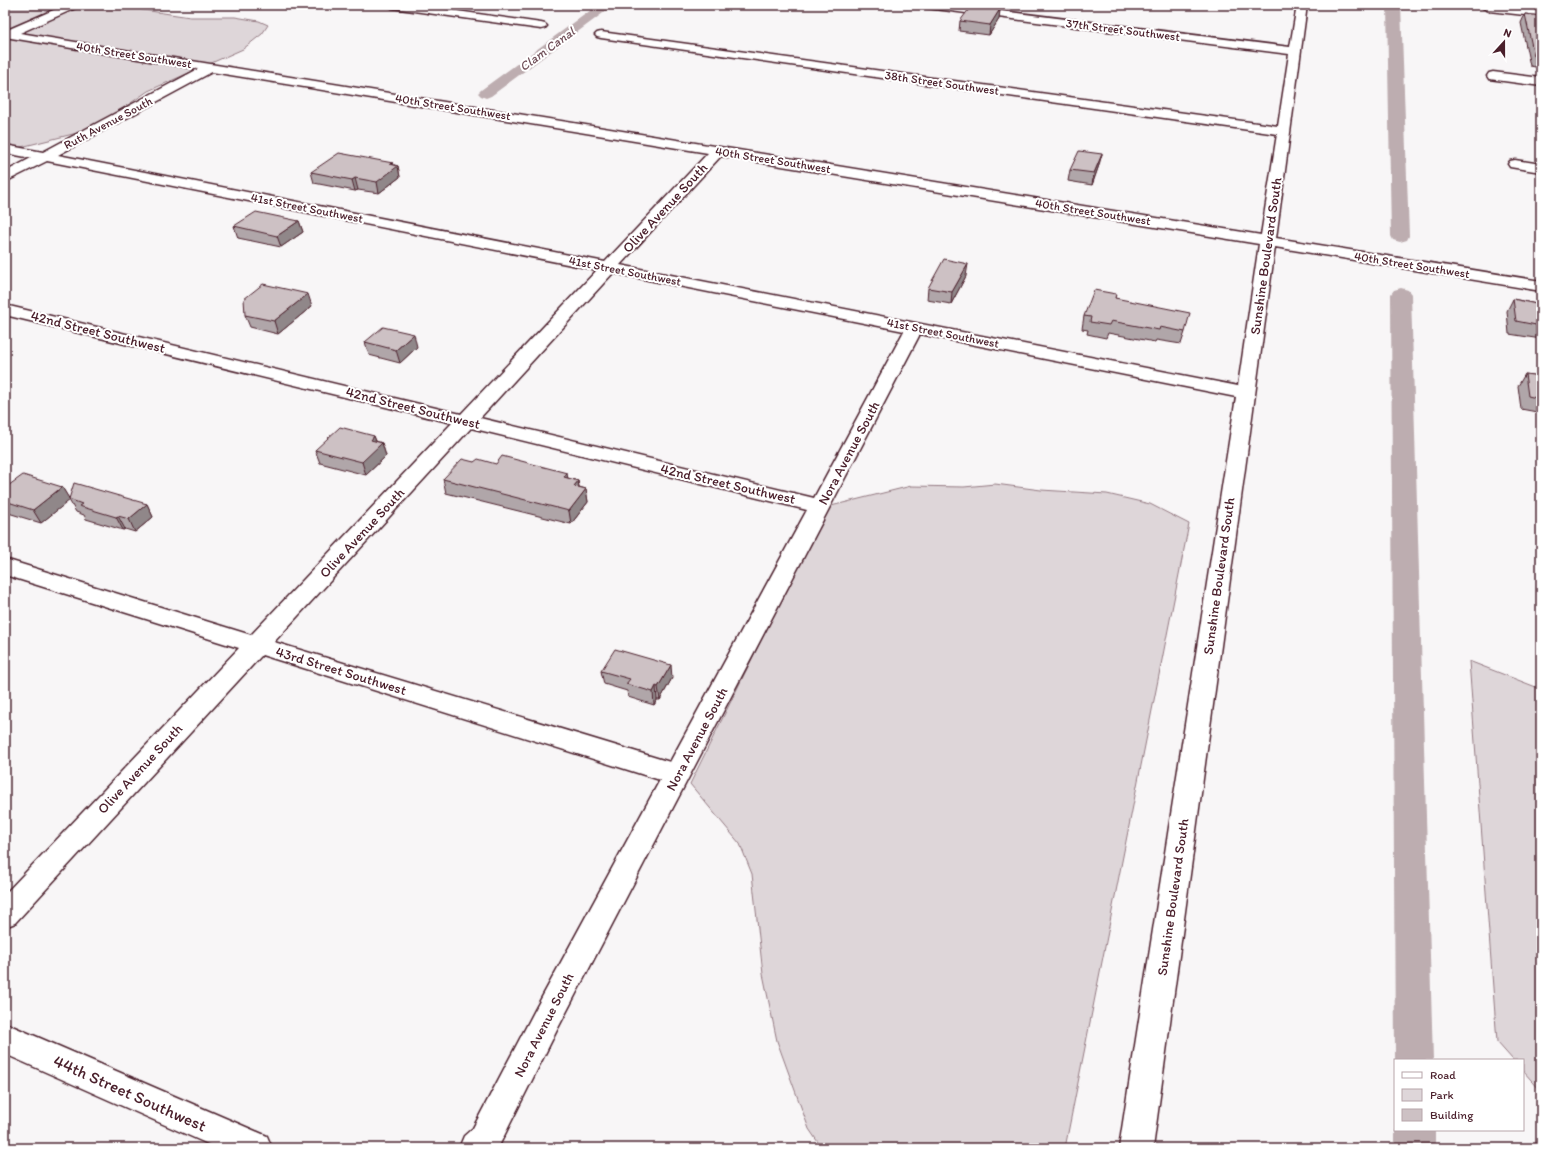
<svg xmlns="http://www.w3.org/2000/svg" width="1546" height="1153" viewBox="0 0 1546 1153" font-family="Itim,sans-serif">
	<style>
		.green { fill: #ded6d9; stroke: #947a82 }
		.lines { fill: none; stroke-linecap: round; stroke-linejoin: round }
		.canal { fill: #bdadb0; fill-rule: evenodd }
		.minor-casing { stroke: #4a1f2b; stroke-width: 3 }
		.minor { fill: #fff; fill-rule: evenodd }
		.wall { fill: #b0a6a9; stroke: #4a1f2b }
		.shaded-wall { fill: #908789; stroke: #4a1f2b }
		.building { fill: #cdc1c4; stroke: #4a1f2b }
		.labels { text-anchor: middle; dominant-baseline: central; stroke-width: 4; stroke-linejoin: round; paint-order: stroke }
		.far-street-label { font-size: 12px; fill: #4a1f2b; stroke: #fff }
		.far-water-label { font-size: 13px; font-style: italic; fill: #72515a; stroke: #fff }
		.street-label { font-size: 14px; fill: #4a1f2b; stroke: #fff }
		.near-street-label { font-size: 17px; fill: #4a1f2b; stroke: #fff }
	</style>
	<rect width="100%" height="100%" fill="#f8f6f7"/>
	<filter id="ink" filterUnits="userSpaceOnUse"><feTurbulence type="fractalNoise" baseFrequency=".025" numOctaves="2"/><feDisplacementMap in="SourceGraphic" scale="8" xChannelSelector="R" yChannelSelector="G"/><feConvolveMatrix kernelMatrix="1 2 1 2 8 2 1 2 1" color-interpolation-filters="sRGB"/></filter>
	<g filter="url(#ink)">
		<!-- green -->
		<path class="green" d="M 5,5 L 110,5 L 190,17 L 235,17 L 259,21 L 268,25 L 262,34 L 243,49 L 148,91 L 115,114 L 77,133 L 5,151 Z
			M 995,484 L 1041,490 L 1107,494 L 1150,504 L 1189,524 L 1065,1148 L 822,1148 L 809,1129 L 777,1041 L 763,974 L 752,874 L 740,844 L 690,784 L 827,507 L 911,486 L 964,487 Z
			M 1469,661 L 1541,689 L 1541,1091 L 1523,1071 L 1523,1060 L 1513,1060 L 1497,1042 Z"/>
		<g class="lines">
			<!-- canal -->
			<path class="canal" d="M 598,5 L 614,5 L 491,96 L 486,98 L 481,96 L 478,93 L 481,90 Z
				M 1387,5 L 1401,5 L 1409,236 L 1407,240 L 1400,242 L 1393,240 L 1391,236 Z
				M 1401,288 L 1408,290 L 1411,294 L 1433,1060 L 1395,1060 L 1391,294 L 1394,290 Z
				M 1395,1130 L 1435,1130 L 1435,1148 L 1395,1148 Z"/>
			<!-- minor casing -->
			<g class="minor-casing">
				<path id="minor" d="M 65,5 L 79,5 L 78,7 L 20,33 L 1261,235 L 1277,134 L 601,38 L 597,37 L 595,35 L 597,33 L 601,32 L 1278,126 L 1289,54 L 927,8 L 922,5 L 954,5 L 1290,47 L 1297,5 L 1307,5 L 1276,238 L 1541,281 L 1541,291 L 1275,247 L 1153,1148 L 1119,1148 L 1236,397 L 920,334 L 557,1030 L 498,1148 L 459,1148 L 464,1136 L 473,1128 L 535,1010 L 660,780 L 262,655 L 15,923 L 5,927 L 5,894 L 239,648 L 5,575 L 5,559 L 251,635 L 452,423 L 5,315 L 5,305 L 461,414 L 597,270 L 47,161 L 5,182 L 5,172 L 31,158 L 5,153 L 5,145 L 43,152 L 198,69 L 5,37 L 5,31 ZM 212,72 L 708,153 L 605,262 L 58,155 ZM 721,156 L 1259,244 L 1238,386 L 620,265 ZM 613,273 L 904,331 L 814,498 L 480,418 ZM 471,428 L 807,510 L 670,762 L 274,642 Z
					M 387,5 L 415,5 L 541,23 L 545,24 L 547,26 L 545,28 L 541,29 L 392,8 Z
					M 1492,5 L 1541,11 L 1541,17 L 1489,11 L 1483,8 L 1485,6 Z
					M 1493,72 L 1541,78 L 1541,86 L 1489,79 L 1487,76 L 1489,73 Z
					M 1515,160 L 1541,164 L 1541,172 L 1510,167 L 1508,164 L 1510,161 Z
					M 5,1023 L 267,1136 L 272,1148 L 217,1148 L 5,1054 Z"/>
			</g>
			<!-- minor -->
			<use href="#minor" class="minor"/>
		</g>
		<!-- wall -->
		<path class="wall" d="M 978,5 L 1008,5 L 1005,10 L 1000,9 L 999,19 L 989,35 L 959,31 L 960,21 L 977,6 Z
			M 1525,14 L 1541,16 L 1541,68 L 1530,66 L 1521,23 Z
			M 393,163 L 394,165 L 398,166 L 400,177 L 379,193 L 358,190 L 355,191 L 314,183 L 311,172 Z
			M 1099,165 L 1092,185 L 1068,181 L 1070,170 Z
			M 299,221 L 303,232 L 281,247 L 238,238 L 234,226 Z
			M 966,276 L 951,304 L 927,300 L 928,288 Z
			M 1116,294 L 1115,298 L 1185,332 L 1181,344 L 1156,340 L 1155,342 L 1108,333 L 1106,338 L 1087,334 L 1088,330 L 1082,329 L 1084,316 Z
			M 1513,299 L 1541,305 L 1541,339 L 1509,334 L 1507,311 Z
			M 312,306 L 278,334 L 250,327 L 245,315 Z
			M 365,342 L 417,347 L 400,363 L 369,355 Z
			M 1525,374 L 1541,376 L 1541,415 L 1537,414 L 1537,412 L 1521,409 L 1518,386 Z
			M 374,436 L 376,441 L 382,443 L 386,456 L 366,475 L 320,463 L 315,450 Z
			M 474,462 L 568,478 L 578,481 L 579,487 L 586,489 L 588,502 L 571,524 L 446,493 L 443,479 Z
			M 62,487 L 69,499 L 147,504 L 153,517 L 135,532 L 125,529 L 123,530 L 86,519 L 84,515 L 76,512 L 69,500 L 41,523 L 5,512 L 5,488 Z
			M 601,671 L 672,678 L 660,700 L 657,700 L 654,705 L 628,697 L 627,691 L 604,684 Z"/>
		<!-- shaded-wall -->
		<path class="shaded-wall" d="M 1005,5 L 1008,5 L 1005,10 Z
			M 1000,9 L 999,19 L 989,35 L 990,25 Z
			M 1102,154 L 1099,165 L 1092,185 L 1094,173 Z
			M 393,163 L 394,168 L 398,166 L 400,177 L 379,193 L 377,182 L 390,164 Z
			M 355,178 L 358,190 L 355,191 L 352,180 Z
			M 299,221 L 303,232 L 281,247 L 277,236 Z
			M 968,264 L 966,276 L 951,304 L 952,292 Z
			M 308,294 L 312,306 L 278,334 L 274,321 Z
			M 414,334 L 417,347 L 400,363 L 396,350 Z
			M 374,436 L 378,447 L 382,443 L 386,456 L 366,475 L 362,462 L 371,440 Z
			M 567,473 L 569,486 L 564,477 Z
			M 578,481 L 580,494 L 574,486 Z
			M 62,487 L 70,500 L 41,523 L 33,510 Z
			M 586,489 L 588,502 L 571,524 L 569,511 Z
			M 147,504 L 153,517 L 135,532 L 129,519 Z
			M 118,516 L 125,529 L 123,530 L 116,517 Z
			M 671,665 L 672,678 L 660,700 L 658,687 Z
			M 656,686 L 657,700 L 654,705 L 653,692 Z"/>
		<!-- building -->
		<path class="building" d="M 972,5 L 1000,9 L 990,25 L 960,21 Z
			M 1525,14 L 1541,16 L 1541,57 L 1534,56 Z
			M 1079,151 L 1102,154 L 1094,173 L 1070,170 Z
			M 339,153 L 393,163 L 390,164 L 398,166 L 377,182 L 355,178 L 352,180 L 311,172 Z
			M 256,212 L 299,221 L 277,236 L 234,226 Z
			M 944,259 L 968,264 L 952,292 L 928,288 Z
			M 263,284 L 308,294 L 274,321 L 245,315 L 244,299 Z
			M 1094,290 L 1116,294 L 1115,298 L 1190,313 L 1185,332 L 1160,327 L 1159,330 L 1111,321 L 1109,325 L 1090,322 L 1091,317 L 1084,316 Z
			M 1513,299 L 1541,305 L 1541,326 L 1516,321 Z
			M 383,327 L 414,334 L 396,350 L 365,342 Z
			M 1525,374 L 1541,376 L 1541,399 L 1528,396 Z
			M 340,427 L 374,436 L 371,440 L 382,443 L 362,462 L 315,450 Z
			M 502,456 L 567,473 L 564,477 L 578,481 L 574,486 L 586,489 L 569,511 L 443,479 L 462,459 L 474,462 L 478,459 L 496,464 Z
			M 23,475 L 62,487 L 33,510 L 5,501 L 5,488 Z
			M 74,483 L 147,504 L 129,519 L 118,516 L 116,517 L 79,506 L 82,504 L 69,499 Z
			M 615,649 L 671,665 L 658,687 L 656,686 L 653,692 L 626,684 L 630,679 L 601,671 Z"/>
	</g>
	<g class="labels">
		<!-- far-street labels -->
		<g class="far-street-label">
			<text transform="translate(1123 30) rotate(7)">37th Street Southwest</text>
			<text transform="translate(134 55) rotate(9)">40th Street Southwest</text>
			<text transform="translate(942 83) rotate(8)">38th Street Southwest</text>
			<text transform="translate(453 107) rotate(9)">40th Street Southwest</text>
			<text transform="translate(108 123) rotate(-28)">Ruth Avenue South</text>
			<text transform="translate(773 160) rotate(9)">40th Street Southwest</text>
			<text transform="translate(307 208) rotate(11)">41st Street Southwest</text>
			<text transform="translate(1093 212) rotate(9)">40th Street Southwest</text>
			<text transform="translate(1412 265) rotate(9)">40th Street Southwest</text>
			<text transform="translate(625 271) rotate(11)">41st Street Southwest</text>
			<text transform="translate(943 333) rotate(11)">41st Street Southwest</text>
		</g>
		<!-- far-water labels -->
		<g class="far-water-label">
			<text transform="translate(547 49) rotate(-36)">Clam Canal</text>
		</g>
		<!-- street labels -->
		<g class="street-label">
			<text transform="translate(665 208) rotate(-47)">Olive Avenue South</text>
			<text transform="translate(1266 256) rotate(-82)">Sunshine Boulevard South</text>
			<text transform="translate(98 332) rotate(14)">42nd Street Southwest</text>
			<text transform="translate(413 408) rotate(14)">42nd Street Southwest</text>
			<text transform="translate(849 453) rotate(-62)">Nora Avenue South</text>
			<text transform="translate(728 484) rotate(13)">42nd Street Southwest</text>
			<text transform="translate(362 533) rotate(-47)">Olive Avenue South</text>
			<text transform="translate(1219 576) rotate(-82)">Sunshine Boulevard South</text>
			<text transform="translate(341 671) rotate(17)">43rd Street Southwest</text>
			<text transform="translate(697 739) rotate(-62)">Nora Avenue South</text>
			<text transform="translate(140 769) rotate(-47)">Olive Avenue South</text>
			<text transform="translate(1173 897) rotate(-82)">Sunshine Boulevard South</text>
			<text transform="translate(544 1025) rotate(-63)">Nora Avenue South</text>
		</g>
		<!-- near-street labels -->
		<g class="near-street-label">
			<text transform="translate(130 1093) rotate(24)">44th Street Southwest</text>
		</g>
	</g>
	<!-- margin -->
	<rect width="1546" height="1153" fill="none" stroke="#fff" stroke-width="20"/>
	<rect x="10" y="10" width="1526" height="1133" fill="none" stroke="#4a1f2b" stroke-width="1.5" filter="url(#ink)"/>
	<!-- legend -->
	<rect x="1394" y="1059" width="130" height="72" fill="#ffffff" stroke="#b7a5aa"/>
	<rect x="1402" y="1072" width="20" height="6" fill="#ffffff" stroke="#b7a5aa"/>
	<text x="1430" y="1079" font-size="12" fill="#4a1f2b">Road</text>
	<rect x="1402" y="1089" width="20" height="12" fill="#ded6d9" stroke="#b7a5aa"/>
	<text x="1430" y="1099" font-size="12" fill="#4a1f2b">Park</text>
	<rect x="1402" y="1109" width="20" height="12" fill="#cdc1c4" stroke="#b7a5aa"/>
	<text x="1430" y="1119" font-size="12" fill="#4a1f2b">Building</text>
	<!-- north arrow -->
	<g transform="translate(1504 42) rotate(21)" stroke="#ffffff" stroke-width="3" paint-order="stroke">
	<path d="M0-3L7 15L0 10L-7 15Z" fill="#4a1f2b"/>
	<text y="-6" font-size="11" font-weight="bold" text-anchor="middle" fill="#4a1f2b">N</text>
	</g>
</svg>
